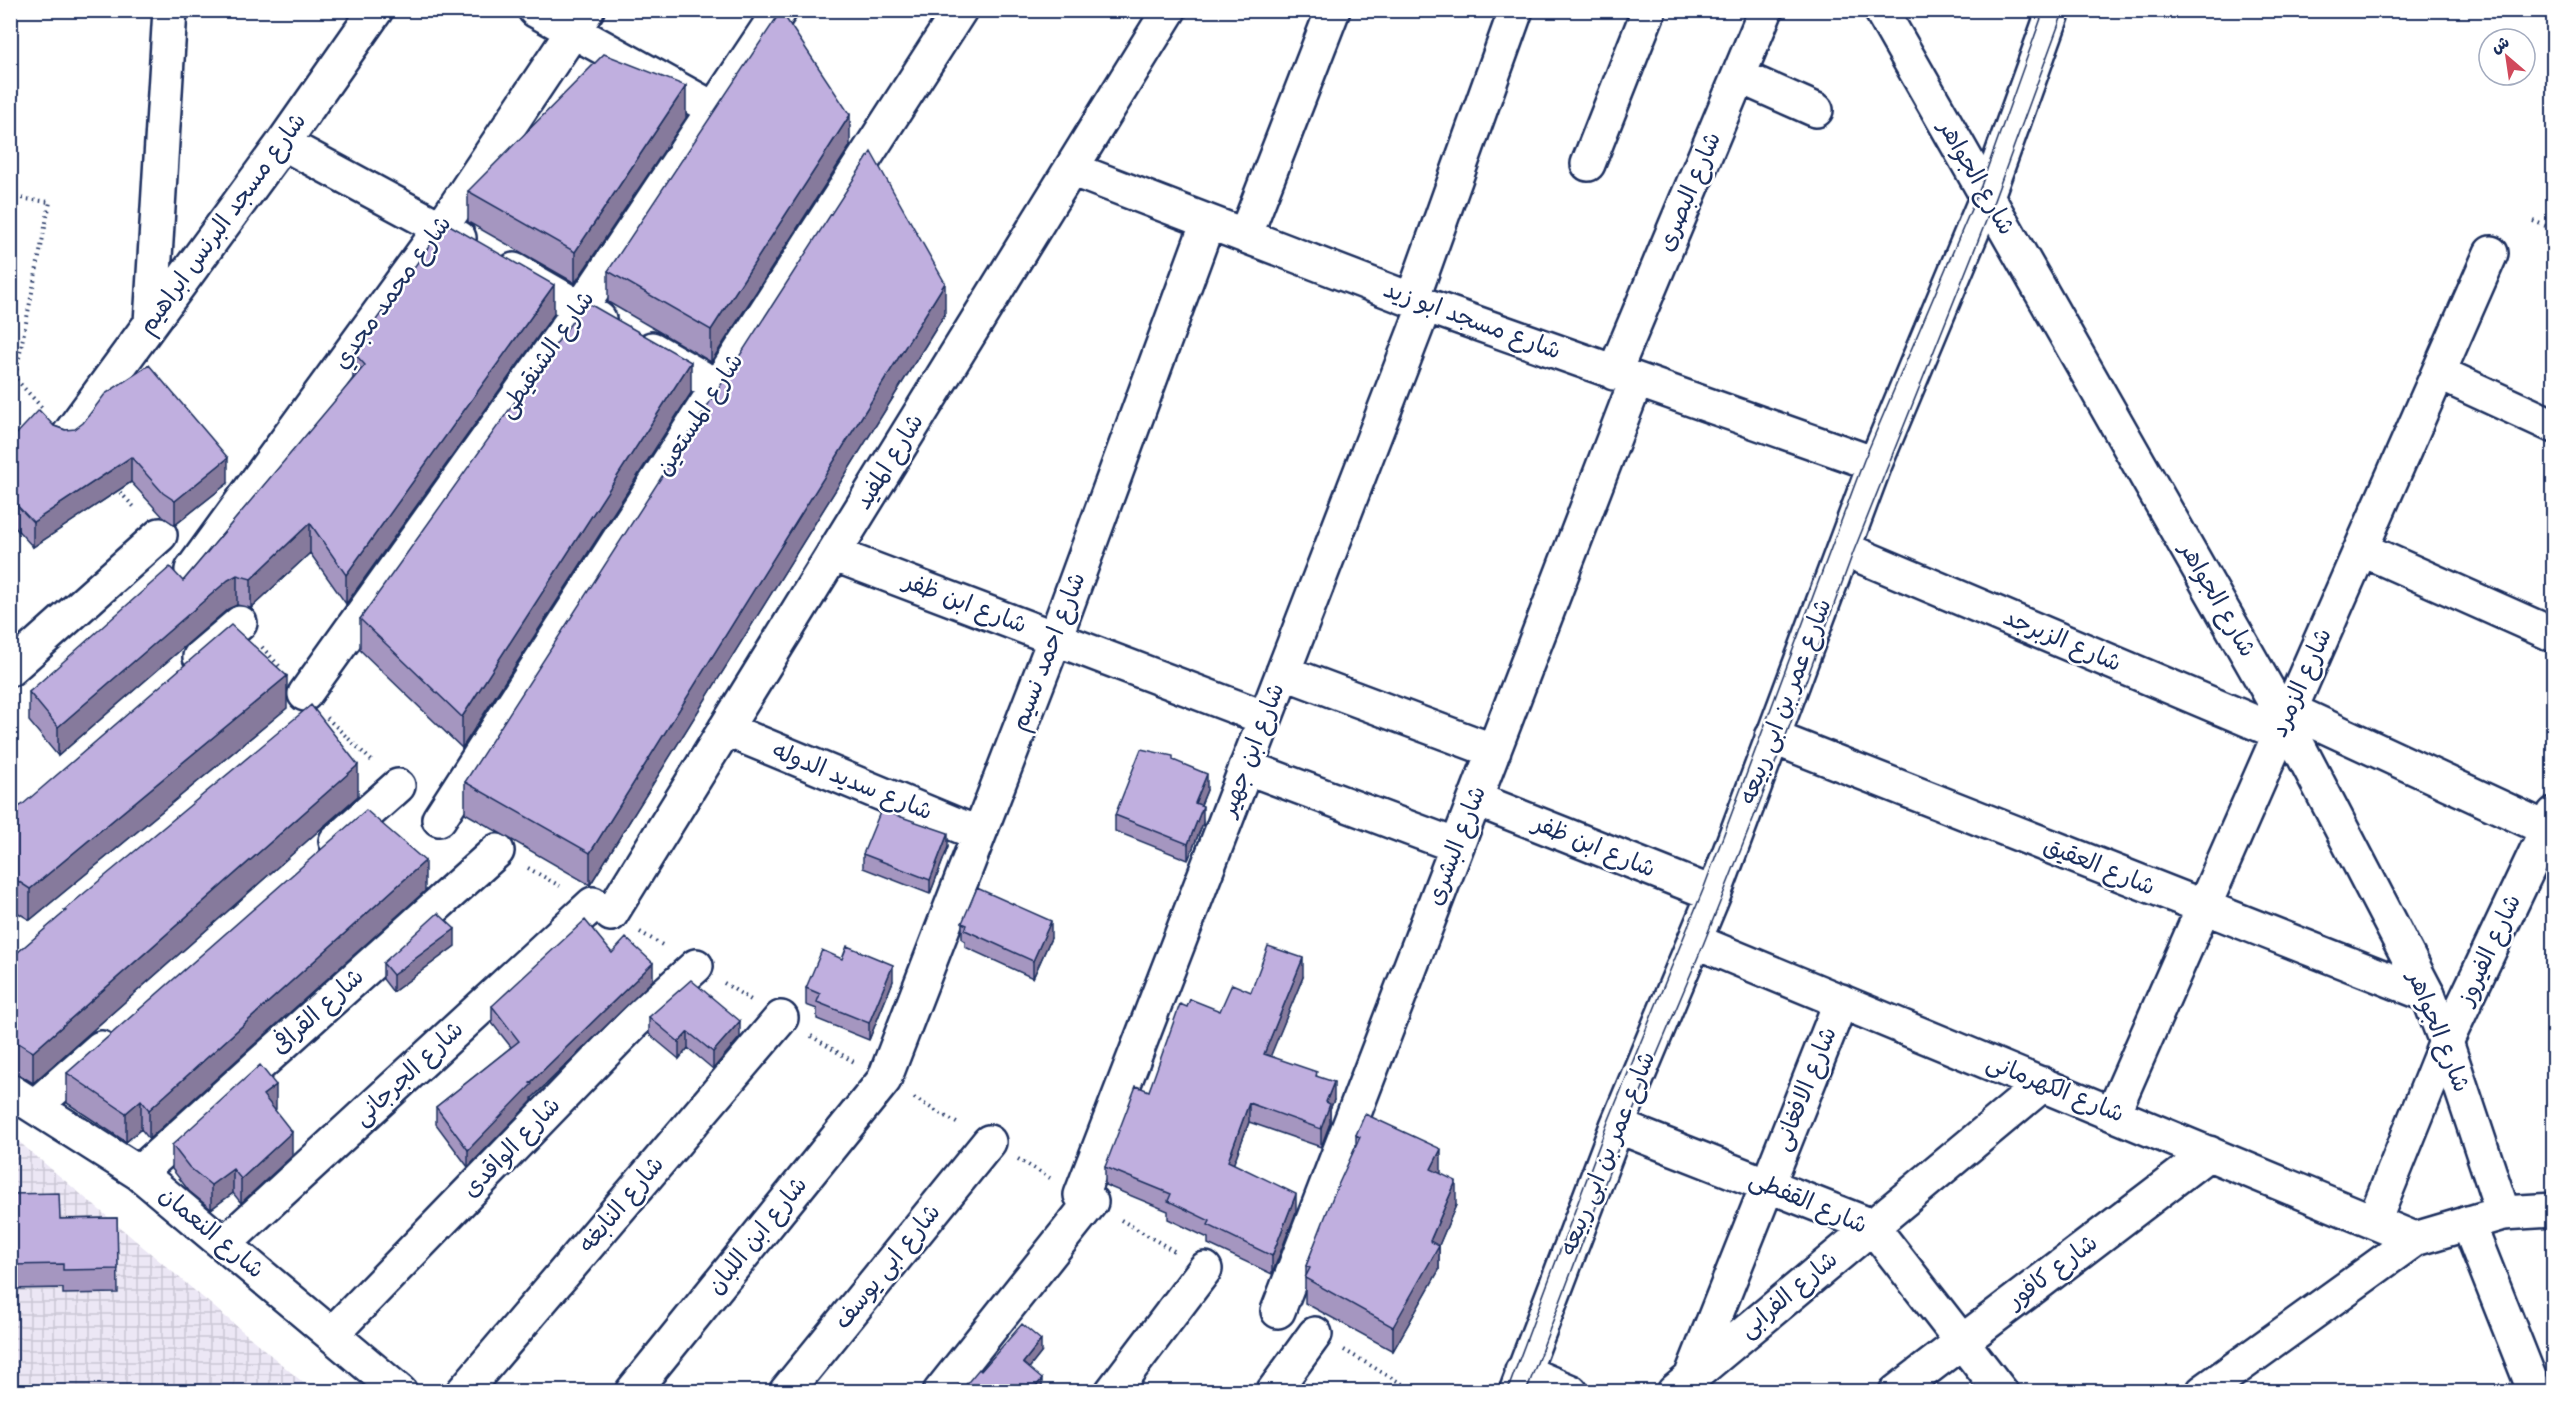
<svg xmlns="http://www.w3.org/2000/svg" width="2564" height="1402" viewBox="0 0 2564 1402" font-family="Mynerve,'Playpen Sans Arabic',sans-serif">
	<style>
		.industrial { fill: url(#industrial-grid) }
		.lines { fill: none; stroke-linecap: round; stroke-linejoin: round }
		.minor-casing { stroke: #1b2f5e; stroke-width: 38 }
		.major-casing { stroke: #1b2f5e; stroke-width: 38 }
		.path { stroke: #1b2f5e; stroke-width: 4; stroke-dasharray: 1.5 4.5; stroke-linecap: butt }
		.minor { stroke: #fff; stroke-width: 33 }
		.major { stroke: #fff; stroke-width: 33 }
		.tram { stroke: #1b2f5e; stroke-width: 1.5 }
		.wall { fill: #a596c0; stroke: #1b2f5e; stroke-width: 1.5 }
		.shaded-wall { fill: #867a9c; stroke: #1b2f5e; stroke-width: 1.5 }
		.building { fill: #c0afdf; stroke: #1b2f5e; stroke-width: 1.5 }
		.labels { text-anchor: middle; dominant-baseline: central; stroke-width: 5; stroke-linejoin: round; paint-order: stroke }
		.street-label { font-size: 24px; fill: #1b2f5e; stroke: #fff }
	</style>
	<defs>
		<pattern id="industrial-grid" width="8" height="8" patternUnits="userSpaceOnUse" patternTransform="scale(1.5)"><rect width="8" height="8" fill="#ece7f5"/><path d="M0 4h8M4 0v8" fill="none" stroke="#cac6d4"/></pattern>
	</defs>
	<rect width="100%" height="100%" fill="#fff"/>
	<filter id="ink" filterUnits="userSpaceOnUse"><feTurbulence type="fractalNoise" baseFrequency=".0167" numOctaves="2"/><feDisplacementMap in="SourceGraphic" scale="12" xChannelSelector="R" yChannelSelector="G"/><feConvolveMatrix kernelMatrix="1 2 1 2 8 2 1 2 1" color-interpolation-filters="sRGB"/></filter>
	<g filter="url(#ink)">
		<!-- industrial -->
		<path class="industrial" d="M 11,1135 L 313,1391 L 11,1391 Z"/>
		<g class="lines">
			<!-- minor casing -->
			<g class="minor-casing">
				<path id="minor" d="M 535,10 L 714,109
					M 1739,76 L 1816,110
					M 283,143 L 459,238
					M 1588,164 L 1649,10
					M 1071,169 L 1425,305 L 1875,464
					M 1245,236 L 1333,10
					M 514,270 L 599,319
					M 1412,300 L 1516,10
					M 151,323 L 170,10
					M 652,349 L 718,387
					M 1614,373 L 1766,10
					M 2439,373 L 2554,426
					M 68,436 L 283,143 L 376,10
					M 1844,549 L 2280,733
					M 2361,549 L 2554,635
					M 833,554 L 1265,718
					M 192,570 L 441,228 L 587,10
					M 200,657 L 240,623
					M 10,669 L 160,535
					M 1283,672 L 1494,751
					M 305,694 L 581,308 L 780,10
					M 2290,710 L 2547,829
					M 725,729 L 979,834
					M 1772,737 L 2428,995
					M 1246,767 L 1457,846
					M 1475,799 L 1714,894
					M 439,819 L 960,10
					M 336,841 L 398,786
					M 611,914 L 1169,10
					M 1695,941 L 2415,1239
					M 10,1091 L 139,1173 L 400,1392
					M 35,1106 L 101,1048
					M 2113,1113 L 2491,253
					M 1617,1126 L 1872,1226 L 2001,1392
					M 139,1173 L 497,851
					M 1081,1195 L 1425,305
					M 2503,1213 L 2554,1210
					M 2374,1221 L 2446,1042 L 2554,814
					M 2468,1223 L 2535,1392
					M 224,1244 L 593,904
					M 1278,1311 L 1636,381
					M 332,1334 L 634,1022 L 696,966
					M 1522,1371 L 1571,1392
					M 1693,1372 L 1841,1001
					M 463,1392 L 781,1018
					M 632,1392 L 884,1080 L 1055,638 L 1208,222
					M 786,1392 L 989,1142
					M 940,1392 L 1091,1202
					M 1112,1392 L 1205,1269
					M 1273,1392 L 1315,1334
					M 1516,1392 L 1617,1126 L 1714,894 L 1875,464 L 1987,196 L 2054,10
					M 1674,1392 L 2043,1084
					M 1896,1392 L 2209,1153"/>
			</g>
			<!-- major casing -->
			<g class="major-casing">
				<path id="major" d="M 1881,10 L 2285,720 L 2428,995 L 2446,1042 L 2503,1213 L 2415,1239 L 2203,1392"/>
			</g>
			<!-- path -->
			<path class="path" d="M 10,197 L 50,202 L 15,378 L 44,410
				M 2533,221 L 2554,229
				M 116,488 L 136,509
				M 262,647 L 281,668
				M 327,718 L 374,763
				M 528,868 L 560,886
				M 640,932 L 664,946
				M 724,983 L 751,1000
				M 811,1036 L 854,1062
				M 914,1098 L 960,1125
				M 1018,1159 L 1050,1178
				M 1121,1220 L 1174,1251
				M 1344,1350 L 1416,1392"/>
			<!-- minor -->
			<use href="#minor" class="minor"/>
			<!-- major -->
			<use href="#major" class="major"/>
			<!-- tram -->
			<path class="tram" d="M 1507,1392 L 1608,1122 L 1703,890 L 1864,460 L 1981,186 L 2044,10
				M 1526,1392 L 1625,1130 L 1703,945 L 1784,741 L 1853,553 L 1992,206 L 2064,10"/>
		</g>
		<!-- wall -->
		<path class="wall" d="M 686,118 L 575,283 L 468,222 L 468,191 Z
			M 850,146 L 711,362 L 608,302 L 608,271 Z
			M 554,314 L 346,604 L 310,553 L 251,608 L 237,605 L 228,609 L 58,756 L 29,721 L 29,692 L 183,581 L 353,380 L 353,352 Z
			M 945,314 L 590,885 L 465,813 L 465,782 Z
			M 691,393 L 462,748 L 360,650 L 360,619 Z
			M 54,426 L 228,483 L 175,525 L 163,517 L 131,482 L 33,547 L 10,522 L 10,441 Z
			M 287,708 L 30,920 L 10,908 L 10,812 Z
			M 1173,760 L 1207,790 L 1201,805 L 1203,823 L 1188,860 L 1115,831 L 1115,815 Z
			M 358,796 L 33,1083 L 20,1075 L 10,1073 L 10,959 L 64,913 L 64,910 Z
			M 948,847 L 930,894 L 863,868 L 863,854 Z
			M 425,891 L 149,1139 L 141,1129 L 126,1142 L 67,1103 L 67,1073 Z
			M 962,923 L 1051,938 L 1033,978 L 965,947 L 965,941 L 962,939 Z
			M 455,946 L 393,992 L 383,979 L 383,963 Z
			M 612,953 L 653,980 L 532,1098 L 532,1101 L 468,1167 L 436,1124 L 436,1107 L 511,1047 L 492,1023 L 492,1006 Z
			M 1303,977 L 1270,1056 L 1317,1076 L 1334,1100 L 1330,1109 L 1330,1123 L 1321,1147 L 1249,1122 L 1233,1164 L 1296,1212 L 1272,1274 L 1208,1244 L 1208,1238 L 1168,1219 L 1168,1211 L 1105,1185 L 1105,1167 L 1149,1091 L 1187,1007 L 1220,1011 L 1251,992 Z
			M 893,981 L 869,1040 L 817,1019 L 817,1009 L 806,1005 L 806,988 Z
			M 649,1017 L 740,1037 L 713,1069 L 688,1048 L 679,1059 L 649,1034 Z
			M 276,1109 L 275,1110 L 292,1156 L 241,1203 L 233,1193 L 211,1209 L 189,1191 L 172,1169 L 172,1145 Z
			M 1356,1135 L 1440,1173 L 1456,1205 L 1439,1245 L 1439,1270 L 1393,1351 L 1305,1303 L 1305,1278 L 1306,1276 L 1306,1266 L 1356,1146 Z
			M 10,1194 L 60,1219 L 117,1218 L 118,1293 L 63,1294 L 63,1288 L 10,1289 Z
			M 1041,1353 L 1029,1368 L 1042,1392 L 952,1392 L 964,1387 L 981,1371 Z"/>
		<!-- shaded-wall -->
		<path class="shaded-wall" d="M 686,86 L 686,118 L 575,283 L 575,252 Z
			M 850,115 L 850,146 L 711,362 L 711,330 Z
			M 945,283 L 945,314 L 590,885 L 590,853 Z
			M 554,285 L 554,314 L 346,604 L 346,575 Z
			M 691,362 L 691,393 L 462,748 L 462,717 Z
			M 131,457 L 131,482 L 33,547 L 33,522 Z
			M 228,458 L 228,483 L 175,525 L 175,501 Z
			M 310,523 L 310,553 L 251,608 L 251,579 Z
			M 237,575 L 237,605 L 228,609 L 58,756 L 58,727 L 228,580 Z
			M 287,676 L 287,708 L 30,920 L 30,889 Z
			M 358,765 L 358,796 L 33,1083 L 33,1052 Z
			M 1207,774 L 1207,790 L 1195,819 L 1195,803 Z
			M 1203,806 L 1203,823 L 1188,860 L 1188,844 Z
			M 948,833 L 948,847 L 930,894 L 930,880 Z
			M 425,861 L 425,891 L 149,1139 L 149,1110 Z
			M 1051,921 L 1051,938 L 1033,978 L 1033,961 Z
			M 455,929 L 455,946 L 393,992 L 393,975 Z
			M 1303,958 L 1303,977 L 1264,1072 L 1264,1054 Z
			M 653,963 L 653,980 L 532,1098 L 532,1101 L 468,1167 L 468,1150 L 530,1083 Z
			M 893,965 L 893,981 L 869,1040 L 869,1023 Z
			M 740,1021 L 740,1037 L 713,1069 L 713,1052 Z
			M 688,1032 L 688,1048 L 679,1059 L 679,1042 Z
			M 1334,1082 L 1334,1100 L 1330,1109 L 1330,1123 L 1321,1147 L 1321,1129 L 1326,1102 Z
			M 276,1085 L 276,1109 L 263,1119 L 263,1095 Z
			M 141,1100 L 141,1129 L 126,1142 L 126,1113 Z
			M 1249,1103 L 1249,1122 L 1228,1179 L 1228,1161 Z
			M 292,1132 L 292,1156 L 241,1203 L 241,1179 Z
			M 1441,1149 L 1441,1173 L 1431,1193 L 1431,1169 Z
			M 233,1169 L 233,1193 L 211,1209 L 211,1185 Z
			M 1456,1181 L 1456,1205 L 1437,1250 L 1439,1246 L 1439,1270 L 1393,1351 L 1393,1327 Z
			M 1296,1194 L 1296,1212 L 1272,1274 L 1272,1256 Z
			M 1041,1340 L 1041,1353 L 1023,1376 L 1023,1363 Z
			M 1042,1379 L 1042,1392 L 1031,1392 Z"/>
		<!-- building -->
		<path class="building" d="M 781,11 L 850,115 L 711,330 L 608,271 Z
			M 604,54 L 686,86 L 575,252 L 468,191 Z
			M 871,152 L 945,283 L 590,853 L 465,782 Z
			M 446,223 L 554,285 L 346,575 L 310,523 L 251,579 L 237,575 L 228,580 L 58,727 L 29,692 L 170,567 L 183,581 L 365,365 L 353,352 Z
			M 586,302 L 691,362 L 462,717 L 360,619 Z
			M 149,365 L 228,458 L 175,501 L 163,493 L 131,457 L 33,522 L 10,498 L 10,441 L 39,410 L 54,426 L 65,430 L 75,429 L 83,423 L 105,394 Z
			M 231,625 L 287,676 L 30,889 L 10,876 L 10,812 L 15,809 L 22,805 Z
			M 311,705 L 358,765 L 33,1052 L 20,1044 L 10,1042 L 10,959 L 66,911 L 64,910 Z
			M 1141,749 L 1173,756 L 1173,760 L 1207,774 L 1195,803 L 1203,806 L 1188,844 L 1115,815 Z
			M 366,810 L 425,861 L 149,1110 L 141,1100 L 126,1113 L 67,1073 Z
			M 881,810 L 948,833 L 930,880 L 863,854 Z
			M 977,888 L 1051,921 L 1033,961 L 965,930 L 967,925 L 962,923 Z
			M 438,913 L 455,929 L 393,975 L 383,963 Z
			M 585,920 L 612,953 L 626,938 L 653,963 L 530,1083 L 532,1084 L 468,1150 L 436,1107 L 519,1041 L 492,1006 Z
			M 847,946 L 893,965 L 869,1023 L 817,1002 L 820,994 L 806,988 L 822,950 L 842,959 Z
			M 1268,946 L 1303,958 L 1264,1054 L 1317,1072 L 1316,1076 L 1334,1082 L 1326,1102 L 1330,1104 L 1321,1129 L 1249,1103 L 1228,1161 L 1296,1194 L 1272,1256 L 1208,1225 L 1210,1221 L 1168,1201 L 1171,1194 L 1105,1167 L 1136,1086 L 1149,1091 L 1180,1004 L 1187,1007 L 1190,999 L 1220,1011 L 1232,984 L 1251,992 Z
			M 691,980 L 740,1021 L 713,1052 L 688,1032 L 679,1042 L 649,1017 Z
			M 260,1065 L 276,1085 L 263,1095 L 292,1132 L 241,1179 L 233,1169 L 211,1185 L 189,1167 L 172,1145 Z
			M 1365,1114 L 1441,1149 L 1431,1169 L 1456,1181 L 1430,1241 L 1439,1246 L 1393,1327 L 1305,1278 L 1310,1268 L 1306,1266 L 1334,1194 L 1360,1137 L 1356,1135 Z
			M 59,1193 L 60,1219 L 117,1218 L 118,1269 L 63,1270 L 63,1264 L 10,1265 L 10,1194 Z
			M 1022,1324 L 1041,1340 L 1023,1363 L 1042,1379 L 1031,1392 L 1011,1392 L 1004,1386 L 999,1392 L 952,1392 L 960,1384 L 964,1387 L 979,1369 L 981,1371 Z"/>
	</g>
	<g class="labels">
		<!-- street labels -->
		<g class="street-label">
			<text transform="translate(1976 178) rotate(60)">شارع الجواهر</text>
			<text transform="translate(1690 192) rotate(-67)">شارع البصرى</text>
			<text transform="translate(223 224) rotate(-54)">شارع مسجد البرنس ابراهيم</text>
			<text transform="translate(393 293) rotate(-54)">شارع محمد مجدي</text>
			<text transform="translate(1472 321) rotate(20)">شارع مسجد ابو زيد</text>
			<text transform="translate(547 355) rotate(-55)">شارع الشنقيطى</text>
			<text transform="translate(700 415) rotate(-57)">شارع المستعين</text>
			<text transform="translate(890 462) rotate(-58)">شارع المفيد</text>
			<text transform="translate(2217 600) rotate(60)">شارع الجواهر</text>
			<text transform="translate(965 604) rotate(21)">شارع ابن ظفر</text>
			<text transform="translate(2062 641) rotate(23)">شارع الزبرجد</text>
			<text transform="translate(1049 652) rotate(-69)">شارع احمد نسيم</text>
			<text transform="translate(2302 683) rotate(-66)">شارع الزمرد</text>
			<text transform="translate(1786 702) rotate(-69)">شارع عمر بن ابى ربيعه</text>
			<text transform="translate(1253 750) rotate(-69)">شارع ابن جهير</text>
			<text transform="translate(852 782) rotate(22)">شارع سديد الدوله</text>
			<text transform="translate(1457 846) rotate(-69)">شارع البشرى</text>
			<text transform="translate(1594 847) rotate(22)">شارع ابن ظفر</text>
			<text transform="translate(2099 867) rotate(22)">شارع العقيق</text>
			<text transform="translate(2490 950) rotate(-65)">شارع الفيروز</text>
			<text transform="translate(318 1012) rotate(-42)">شارع القرافى</text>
			<text transform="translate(2438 1032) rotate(68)">شارع الجواهر</text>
			<text transform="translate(409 1074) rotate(-43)">شارع الجرجانى</text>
			<text transform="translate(1806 1089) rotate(-68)">شارع الافغانى</text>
			<text transform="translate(2055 1089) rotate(22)">شارع الكهرمانى</text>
			<text transform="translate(512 1148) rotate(-46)">شارع الواقدى</text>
			<text transform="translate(1608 1154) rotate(-68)">شارع عمر بن ابى ربيعه</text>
			<text transform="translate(1808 1203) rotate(23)">شارع القفطى</text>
			<text transform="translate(622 1205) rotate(-50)">شارع النابغه</text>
			<text transform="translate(211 1233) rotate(40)">شارع النعمان</text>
			<text transform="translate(758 1236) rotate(-51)">شارع ابن اللبان</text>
			<text transform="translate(888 1267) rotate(-51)">شارع ابى يوسف</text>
			<text transform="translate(2053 1272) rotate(-37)">شارع كافور</text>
			<text transform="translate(1789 1295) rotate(-40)">شارع الفرابى</text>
		</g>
	</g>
	<!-- margin -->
	<rect width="2564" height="1402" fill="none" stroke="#fff" stroke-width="36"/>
	<rect x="18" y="18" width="2528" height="1366" fill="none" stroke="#1b2f5e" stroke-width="2" filter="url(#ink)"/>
	<!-- north arrow -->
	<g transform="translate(2507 57) rotate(331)"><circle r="28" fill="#ffffff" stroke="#a4acbf" stroke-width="1.5"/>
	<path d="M0-4.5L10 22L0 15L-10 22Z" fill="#d1495b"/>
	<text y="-9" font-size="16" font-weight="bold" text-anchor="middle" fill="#1b2f5e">ش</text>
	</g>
</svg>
